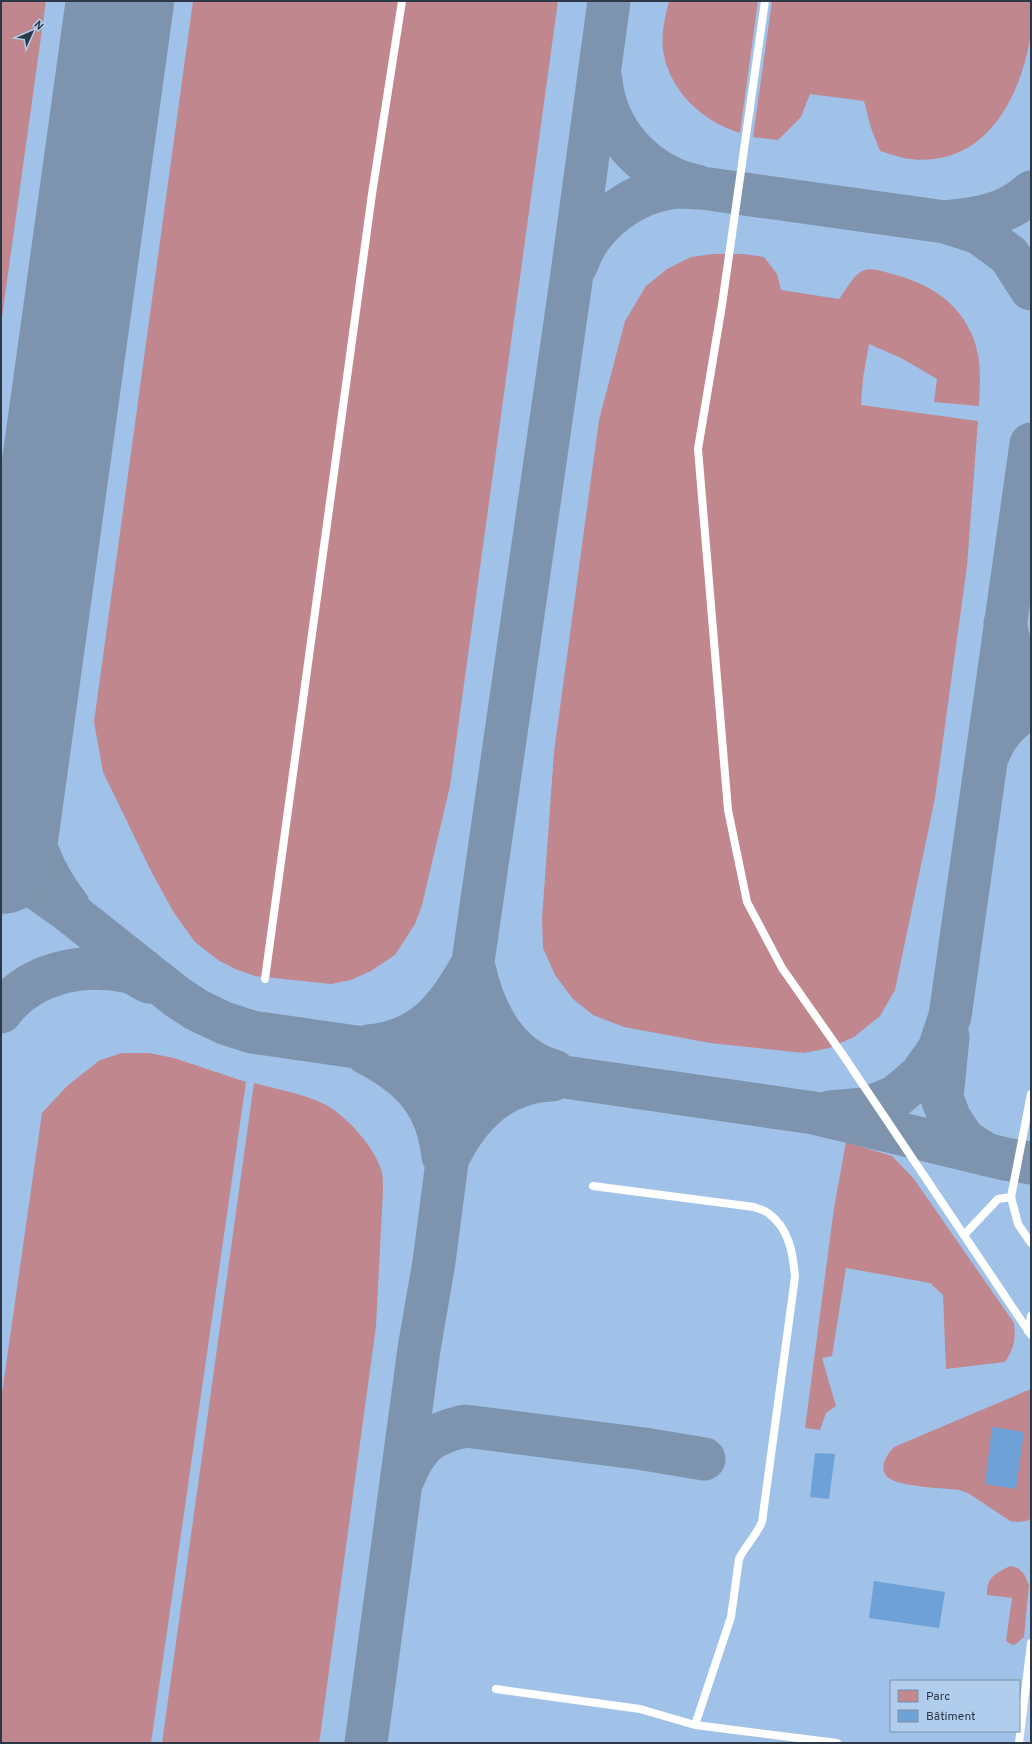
<svg xmlns="http://www.w3.org/2000/svg" width="1032" height="1744" viewBox="0 0 1032 1744" font-family="Overpass,sans-serif">
	<style>
		.built { fill: #a0c2e8; fill-rule: evenodd }
		.green { fill: #c1878e }
		.lines { fill: none; stroke-linecap: round; stroke-linejoin: round }
		.taxiway { stroke: #7e94ae; stroke-width: 43 }
		.runway { stroke: #7e94ae; stroke-width: 108 }
		.building { fill: #6ea1d7 }
		.service { stroke: #fff; stroke-width: 8 }
	</style>
	<rect width="100%" height="100%" fill="#b0cded"/>
	<!-- built -->
	<path class="built" d="M 1,1 L 1031,1 L 1031,1643 L 1019,1743 L 1,1743 ZM 891,1681 L 1019,1681 L 1019,1731 L 891,1731 Z"/>
	<!-- green -->
	<path class="green" d="M 1,1 L 46,1 L 1,324 Z
		M 193,1 L 558,1 L 450,786 L 422,905 L 415,924 L 395,955 L 371,971 L 351,980 L 331,984 L 255,976 L 235,969 L 218,960 L 195,942 L 174,913 L 151,871 L 103,772 L 94,722 Z
		M 669,1 L 758,1 L 740,133 C 702,121 669,91 663,50 C 661,34 665,17 669,1 Z
		M 772,1 L 1031,1 C 1031,12 1032,24 1031,34 C 1020,101 983,172 903,158 C 895,156 887,153 880,151 L 871,128 L 864,101 L 810,94 L 801,117 L 778,140 L 753,137 Z
		M 713,254 L 744,254 L 764,257 L 777,274 L 781,290 L 839,299 C 845,291 853,276 862,271 C 871,267 880,271 889,273 C 927,283 957,299 973,337 C 982,360 980,383 979,406 L 934,402 L 937,379 L 903,359 L 869,344 L 863,378 L 861,405 L 978,421 L 967,566 L 935,798 L 895,990 L 880,1016 L 854,1037 L 829,1048 L 804,1053 L 710,1043 L 624,1027 L 593,1015 L 573,999 L 555,975 L 543,948 L 542,919 L 554,752 L 599,420 L 625,321 L 646,286 L 667,269 L 691,257 Z
		M 122,1053 L 149,1053 L 174,1058 L 246,1082 L 151,1743 L 1,1743 L 1,1400 L 42,1113 L 67,1086 L 100,1060 Z
		M 254,1083 C 276,1089 299,1093 320,1102 C 344,1112 375,1147 382,1172 C 383,1178 383,1185 383,1191 L 376,1326 L 320,1737 L 319,1743 L 162,1743 Z
		M 846,1142 L 892,1156 L 914,1179 L 1014,1323 C 1016,1338 1014,1349 1005,1362 L 946,1369 L 943,1295 L 930,1283 L 846,1268 L 832,1356 L 822,1358 L 836,1406 L 826,1413 L 820,1430 L 805,1428 L 834,1208 Z
		M 1031,1389 L 1031,1518 L 1027,1521 L 1019,1522 L 1010,1521 L 968,1493 L 959,1490 C 941,1488 914,1487 897,1482 C 876,1476 883,1458 894,1447 Z
		M 1010,1566 L 1018,1568 L 1024,1574 L 1029,1585 L 1024,1637 L 1016,1644 L 1012,1645 L 1006,1641 L 1012,1598 L 987,1595 C 987,1576 995,1574 1010,1566 Z"/>
	<g class="lines">
		<!-- taxiway -->
		<path class="taxiway" d="M 601,80 C 605,124 634,162 674,179 C 682,183 692,185 700,187
			M 945,222 C 976,219 1007,215 1031,192
			M 577,264 C 591,222 634,191 677,187 C 685,187 694,188 702,188 L 945,222 L 979,233 L 1009,255 L 1031,289
			M 1005,623 L 1010,645 L 1019,667 L 1031,679
			M 1,713 L 18,687 L 29,663
			M 16,751 C 21,804 33,862 68,905
			M 987,758 C 995,736 1008,718 1031,709
			M 1,863 L 66,909 L 177,997 L 197,1010 L 224,1023 L 252,1032 L 814,1113 L 1005,1159 L 1031,1163
			M 475,971 C 485,1015 508,1058 554,1071
			M 1,1012 C 30,972 84,962 130,972 C 136,974 143,979 149,982
			M 948,1037 L 942,1098 L 950,1119 L 964,1140 L 987,1155
			M 369,1046 C 421,1041 446,1011 470,968
			M 366,1053 C 412,1077 437,1103 443,1156
			M 830,1112 L 864,1109 L 895,1097 L 920,1076 L 939,1049 L 950,1016 L 1031,444
			M 450,1154 C 471,1113 503,1081 552,1080
			M 403,1479 C 417,1445 429,1434 465,1426 L 644,1449 L 704,1459
			M 366,1743 L 419,1349 L 434,1262 L 473,962 L 571,281 L 609,1"/>
		<!-- runway -->
		<path class="runway" d="M 1,860 L 120,1"/>
	</g>
	<!-- building -->
	<path class="building" d="M 992,1427 L 1024,1432 L 1016,1489 L 985,1484 Z
		M 815,1453 L 835,1454 L 829,1499 L 810,1497 Z
		M 874,1581 L 945,1592 L 939,1628 L 869,1618 Z"/>
	<g class="lines">
		<!-- service -->
		<path class="service" d="M 765,1 L 722,305 L 698,449 L 728,810 L 747,902 L 782,968 L 843,1055 L 1031,1335
			M 265,979 L 372,194 L 402,1
			M 1031,1094 L 1011,1197 L 1018,1224 L 1031,1243
			M 593,1186 L 754,1207 C 758,1209 765,1210 768,1213 C 789,1228 793,1253 795,1277 L 762,1522 C 756,1536 745,1546 739,1559 L 731,1617 L 695,1725
			M 964,1235 L 998,1199 L 1011,1197
			M 1028,1331 L 1031,1316
			M 496,1689 L 640,1709 L 695,1725 L 837,1743
			M 1019,1743 L 1031,1643"/>
	</g>
	<!-- border -->
	<rect width="1032" height="1744" fill="none" stroke="#2c3845" stroke-width="4"/>
	<!-- legend -->
	<rect x="890" y="1680" width="130" height="52" fill="#b0cded" stroke="#7b91aa"/>
	<rect x="898" y="1690" width="20" height="12" fill="#c1878e" stroke="#7b91aa"/>
	<text x="926" y="1700" font-size="12" fill="#2c3845">Parc</text>
	<rect x="898" y="1710" width="20" height="12" fill="#6ea1d7" stroke="#7b91aa"/>
	<text x="926" y="1720" font-size="12" fill="#2c3845">Bâtiment</text>
	<!-- north arrow -->
	<g transform="translate(32 32) rotate(45)" stroke="#b0cded" stroke-width="3" paint-order="stroke">
	<path d="M0-3L7 15L0 10L-7 15Z" fill="#2c3845"/>
	<text y="-6" font-size="11" font-weight="bold" text-anchor="middle" fill="#2c3845">N</text>
	</g>
</svg>
